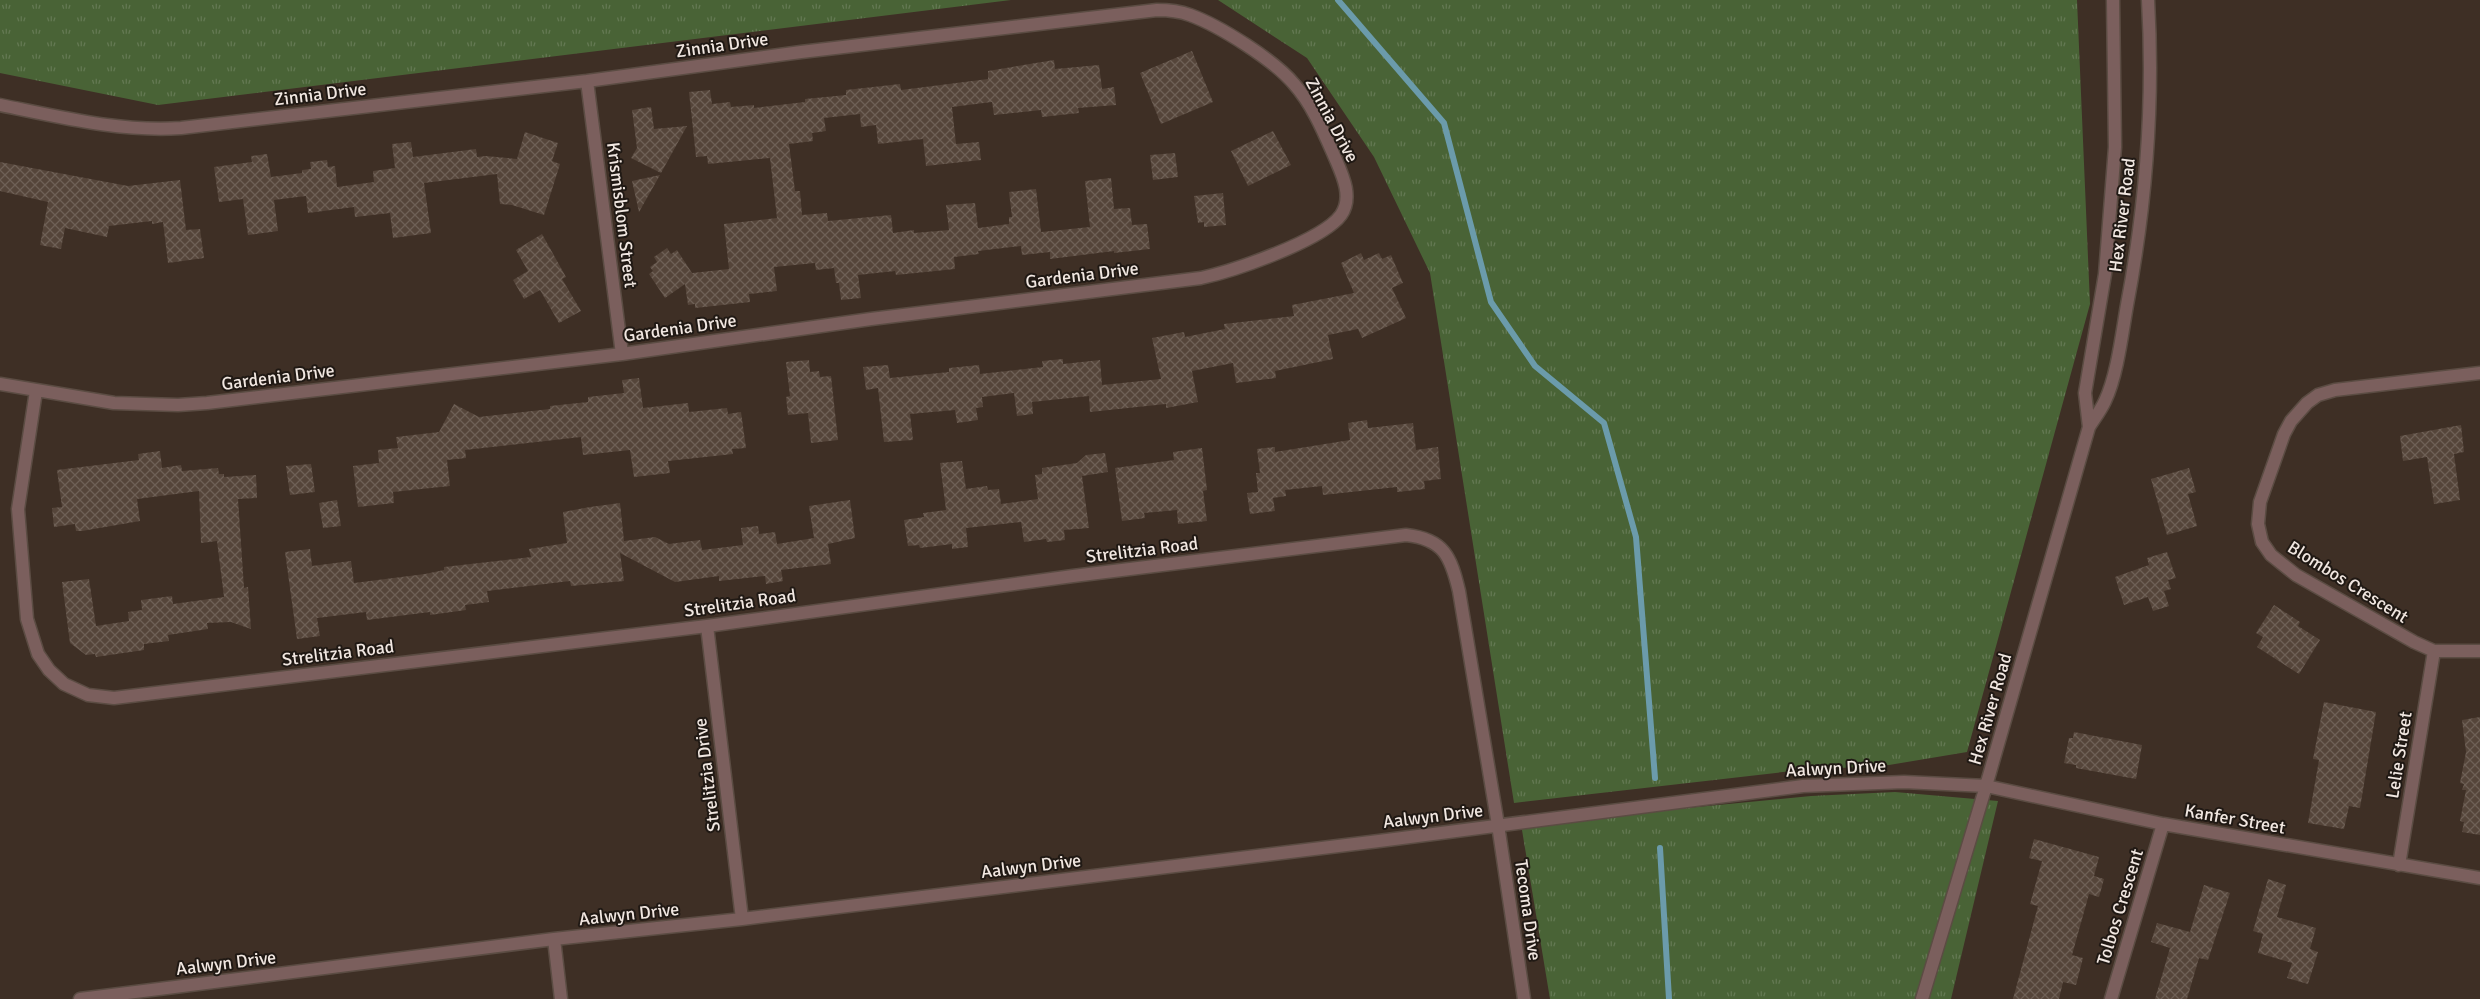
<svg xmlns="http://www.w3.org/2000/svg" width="2480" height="999" viewBox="0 0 2480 999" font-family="Signika,sans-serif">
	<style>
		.grass { fill: url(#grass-tufts) }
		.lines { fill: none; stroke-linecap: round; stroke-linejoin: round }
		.stream { stroke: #6b9bab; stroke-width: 6 }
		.building { fill: url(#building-cross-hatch) }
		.minor-casing { stroke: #5b4c43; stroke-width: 15 }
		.minor { stroke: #7b5f5d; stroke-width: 12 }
		.labels { text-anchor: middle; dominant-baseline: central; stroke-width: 4; stroke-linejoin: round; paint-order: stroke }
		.street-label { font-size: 18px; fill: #f1e7e1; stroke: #201914 }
	</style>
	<defs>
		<pattern id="grass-tufts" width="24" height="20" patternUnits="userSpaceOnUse" patternTransform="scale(1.25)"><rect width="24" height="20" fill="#496336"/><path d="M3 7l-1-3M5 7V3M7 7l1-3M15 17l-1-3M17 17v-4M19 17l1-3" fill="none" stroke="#647953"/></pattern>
		<pattern id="building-cross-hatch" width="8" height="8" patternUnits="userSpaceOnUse" patternTransform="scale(1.25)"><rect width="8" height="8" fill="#55453a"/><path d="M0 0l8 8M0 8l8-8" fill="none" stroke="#6e6056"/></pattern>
	</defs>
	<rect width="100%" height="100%" fill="#3e2f25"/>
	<!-- grass -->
	<path class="grass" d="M 0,0 L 1011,0 L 158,105 L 0,73 Z
		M 1218,0 L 2077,0 L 2090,304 L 1967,752 L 1889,765 L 1792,771 L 1514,803 L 1430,273 L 1374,157 L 1307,58 Z
		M 1895,792 L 1998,801 L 1951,999 L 1550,999 L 1521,824 L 1811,796 Z"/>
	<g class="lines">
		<!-- stream -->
		<path class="stream" d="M 1338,0 L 1444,123 L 1491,302 L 1535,366 L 1604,423 L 1636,537 L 1655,778
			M 1660,848 L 1669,999"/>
	</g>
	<!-- building -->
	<path class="building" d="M 1192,51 L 1213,102 L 1161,124 L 1140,73 Z
		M 1054,60 L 1055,69 L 1099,65 L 1102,89 L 1114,87 L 1116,105 L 1078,108 L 1079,113 L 1042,117 L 1041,110 L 994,115 L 992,102 L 952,107 L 956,144 L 979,142 L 981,160 L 926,166 L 923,139 L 878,144 L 876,125 L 861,127 L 860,114 L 824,118 L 826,131 L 812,133 L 813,141 L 789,144 L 795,191 L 800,191 L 802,215 L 827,213 L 828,221 L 891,215 L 893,233 L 914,230 L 914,233 L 949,230 L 946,205 L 975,203 L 978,228 L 1009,224 L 1009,217 L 1012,217 L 1009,192 L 1036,189 L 1041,232 L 1090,227 L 1085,181 L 1111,178 L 1114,209 L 1130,208 L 1132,225 L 1147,224 L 1150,249 L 1114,253 L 1114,251 L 1050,259 L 1050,252 L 1022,255 L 1021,246 L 978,251 L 979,254 L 954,257 L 955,269 L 896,275 L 895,271 L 858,275 L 861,298 L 841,300 L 839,283 L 836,283 L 834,268 L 816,270 L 815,263 L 774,267 L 777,291 L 749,294 L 750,302 L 695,308 L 695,304 L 688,305 L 685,284 L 665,298 L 649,274 L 653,271 L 650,267 L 657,262 L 654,257 L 667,248 L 671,254 L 677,250 L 692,273 L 729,269 L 724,224 L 777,218 L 770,158 L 708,164 L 707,156 L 696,157 L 689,92 L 710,90 L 712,104 L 730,102 L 731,107 L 754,105 L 754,108 L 805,102 L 805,99 L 846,95 L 846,90 L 900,84 L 901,90 L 988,79 L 988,71 Z
		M 651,107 L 654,129 L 687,126 L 661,173 L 631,158 L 637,148 L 632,110 Z
		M 1273,131 L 1291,165 L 1248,186 L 1231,151 Z
		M 525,132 L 558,143 L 552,161 L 560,164 L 544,215 L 512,205 L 500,204 L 497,174 L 424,183 L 431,233 L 393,238 L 390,213 L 355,217 L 354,207 L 308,213 L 306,196 L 274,200 L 278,231 L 248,235 L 243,199 L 219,202 L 214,167 L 252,162 L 251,156 L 267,154 L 271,177 L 302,173 L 302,170 L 311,169 L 310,162 L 327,160 L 328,167 L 335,166 L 337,187 L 374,182 L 373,171 L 395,168 L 392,144 L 411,142 L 413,157 L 476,149 L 477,157 L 486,156 L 517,159 Z
		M 1175,153 L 1178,177 L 1153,180 L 1150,155 Z
		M 0,162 L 128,186 L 180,180 L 186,230 L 200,229 L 204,258 L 168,263 L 163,222 L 152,224 L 152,221 L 109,226 L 107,237 L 65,228 L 61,249 L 40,245 L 48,202 L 0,191 Z
		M 660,175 L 639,212 L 632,181 Z
		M 1223,193 L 1226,225 L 1204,227 L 1204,222 L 1198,223 L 1194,196 Z
		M 542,234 L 566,277 L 562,279 L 581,311 L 559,323 L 540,290 L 524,299 L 513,280 L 528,271 L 516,250 Z
		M 1361,253 L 1364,260 L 1379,253 L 1382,259 L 1391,255 L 1403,283 L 1392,288 L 1406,318 L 1362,338 L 1358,329 L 1328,335 L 1333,359 L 1275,371 L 1276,378 L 1236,383 L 1233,363 L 1192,371 L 1198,402 L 1166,408 L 1166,404 L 1090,412 L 1089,396 L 1032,402 L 1033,414 L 1017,416 L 1014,393 L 982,397 L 983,407 L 976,408 L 978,420 L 957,423 L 955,410 L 910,414 L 913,440 L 884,442 L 878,388 L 866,390 L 863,367 L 888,365 L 890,378 L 949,372 L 949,368 L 979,365 L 980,374 L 1043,367 L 1042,361 L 1063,359 L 1063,364 L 1100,360 L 1102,385 L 1161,379 L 1152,338 L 1184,332 L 1185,337 L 1225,329 L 1224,324 L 1294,316 L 1292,305 L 1354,293 L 1341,263 Z
		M 809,360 L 810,372 L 819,371 L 820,377 L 831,376 L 838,440 L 811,443 L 808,413 L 788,415 L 786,397 L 790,396 L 786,362 Z
		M 639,378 L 643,408 L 688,403 L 689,412 L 727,408 L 728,414 L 741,412 L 746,448 L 732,449 L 733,454 L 668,461 L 670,473 L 634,477 L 630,450 L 583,455 L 581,437 L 465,450 L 466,458 L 447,460 L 450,486 L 393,492 L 394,503 L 358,507 L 353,466 L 379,463 L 378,450 L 398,448 L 396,437 L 439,432 L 454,404 L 479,417 L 550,409 L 550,406 L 588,402 L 588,397 L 624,393 L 622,380 Z
		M 1367,420 L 1368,428 L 1413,423 L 1416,450 L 1438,447 L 1441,479 L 1424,481 L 1425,489 L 1397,492 L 1397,487 L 1323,495 L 1322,486 L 1285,490 L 1286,496 L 1273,498 L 1275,511 L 1250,514 L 1247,493 L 1258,492 L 1256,473 L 1260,473 L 1257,449 L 1275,447 L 1275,452 L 1350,440 L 1348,423 Z
		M 2461,425 L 2464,452 L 2454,454 L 2460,500 L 2434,504 L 2427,457 L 2403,461 L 2400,436 Z
		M 1202,448 L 1207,490 L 1203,491 L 1207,521 L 1178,524 L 1177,510 L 1144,513 L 1145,518 L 1122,521 L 1115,468 L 1174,460 L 1173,452 Z
		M 160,451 L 162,468 L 181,465 L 182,471 L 218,468 L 219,474 L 224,474 L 224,477 L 256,475 L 257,498 L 238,499 L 244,588 L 248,587 L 251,629 L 231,622 L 207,623 L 208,629 L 168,635 L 169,641 L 144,644 L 144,650 L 96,657 L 95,654 L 86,655 L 70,643 L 62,582 L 89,579 L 96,626 L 129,621 L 128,612 L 142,610 L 141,600 L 172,596 L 173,604 L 224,597 L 217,541 L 201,543 L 199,491 L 137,499 L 140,521 L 82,531 L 76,531 L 75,524 L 54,527 L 52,508 L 62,507 L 57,470 L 139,460 L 138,454 Z
		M 1105,453 L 1108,472 L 1082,476 L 1089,528 L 1064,530 L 1065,540 L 1047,542 L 1046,539 L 1024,542 L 1021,522 L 966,528 L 968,547 L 952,549 L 952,544 L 920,548 L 919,545 L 908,546 L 904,520 L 924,517 L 923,513 L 946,510 L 940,463 L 962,461 L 966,489 L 987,486 L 988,490 L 999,489 L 1001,504 L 1038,499 L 1035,475 L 1042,474 L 1042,468 L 1077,463 L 1086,455 Z
		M 311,464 L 315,492 L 290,495 L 286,466 Z
		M 2189,468 L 2196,492 L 2188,494 L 2197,526 L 2167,535 L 2151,479 Z
		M 337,500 L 341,526 L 323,528 L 319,503 Z
		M 850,500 L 855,538 L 828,544 L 831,564 L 781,570 L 783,581 L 766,584 L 765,576 L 719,581 L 719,576 L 675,582 L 620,553 L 624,581 L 571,586 L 570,581 L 487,591 L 489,602 L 465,605 L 466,610 L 430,615 L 430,612 L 367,620 L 366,612 L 317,618 L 320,636 L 297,639 L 285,552 L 310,549 L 312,566 L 351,561 L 354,583 L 425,574 L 444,570 L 444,567 L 531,557 L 529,549 L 567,543 L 563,512 L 590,507 L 620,503 L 624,541 L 655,537 L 669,544 L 700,540 L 702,550 L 743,545 L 741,528 L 758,526 L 759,534 L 775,532 L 777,544 L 814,538 L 809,506 Z
		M 2167,552 L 2176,578 L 2168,580 L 2171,589 L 2164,591 L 2169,606 L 2153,611 L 2148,597 L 2124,605 L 2115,577 L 2149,565 L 2147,558 Z
		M 2274,605 L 2300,622 L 2298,626 L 2320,640 L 2299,674 L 2257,647 L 2263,637 L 2256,633 Z
		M 2324,702 L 2376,712 L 2360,808 L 2349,806 L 2344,829 L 2308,823 L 2319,760 L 2313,759 Z
		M 2480,717 L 2480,835 L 2462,832 L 2464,822 L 2460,821 L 2466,790 L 2462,790 L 2464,784 L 2460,783 L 2466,752 L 2462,720 Z
		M 2074,732 L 2142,745 L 2136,779 L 2076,768 L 2076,765 L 2064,763 L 2069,738 L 2073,738 Z
		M 2034,839 L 2099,857 L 2094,876 L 2104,879 L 2099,897 L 2089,894 L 2072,955 L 2083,958 L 2076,985 L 2063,982 L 2059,999 L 2013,999 L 2038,906 L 2030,904 L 2042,861 L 2029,858 Z
		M 2268,879 L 2286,885 L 2277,917 L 2316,928 L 2310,949 L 2318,952 L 2308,984 L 2287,978 L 2292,963 L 2258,953 L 2263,934 L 2253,931 Z
		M 2204,885 L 2230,893 L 2208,960 L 2199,958 L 2187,999 L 2155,999 L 2170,948 L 2151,942 L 2157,923 L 2190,932 Z"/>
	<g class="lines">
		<!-- minor casing -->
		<g class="minor-casing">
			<path id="minor" d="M 587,81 L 622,354
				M 0,105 C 60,117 119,132 181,128 L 587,81 L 801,52 L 1157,10 C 1168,10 1179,11 1190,15 C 1220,26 1274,60 1294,84 C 1313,105 1325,135 1336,160 C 1343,176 1353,198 1341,215 C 1322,241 1233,271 1201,278 L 871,319 L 622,354 L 207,403 L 178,405 L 114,403 L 0,384
				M 2480,373 L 2335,390 L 2318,395 L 2307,403 L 2291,421 L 2284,434 L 2260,502 L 2258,524 L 2262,542 L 2271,555 L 2296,575 L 2414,642 L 2434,651 L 2480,651
				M 36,391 L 18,509 L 27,619 L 38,654 L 49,670 L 64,684 L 88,695 L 114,698 L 707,626 L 1073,576 L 1406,535 C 1444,539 1451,557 1459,591 L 1498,825 L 1524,999
				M 2089,427 L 2085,393 L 2105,274 L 2115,147 L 2113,0
				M 707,626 L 742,919
				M 2399,865 L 2434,651
				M 554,939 L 561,999
				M 80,999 L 554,939 L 742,919 L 1379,841 L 1803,786 L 1904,782 L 1986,786 L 2163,824 L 2480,878
				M 1922,999 L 1986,786 L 2089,427 C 2094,419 2101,410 2105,401 C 2117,376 2122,334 2127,305 C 2146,205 2154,102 2148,0
				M 2111,999 L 2163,824"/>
		</g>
		<!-- minor -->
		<use href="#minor" class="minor"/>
	</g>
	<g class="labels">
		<!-- street labels -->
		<g class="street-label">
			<text transform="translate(722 45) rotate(-8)">Zinnia Drive</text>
			<text transform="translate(320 94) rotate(-7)">Zinnia Drive</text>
			<text transform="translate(1332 120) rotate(62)">Zinnia Drive</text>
			<text transform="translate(622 215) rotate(83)">Krismisblom Street</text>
			<text transform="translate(2122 215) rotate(-83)">Hex River Road</text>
			<text transform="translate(1082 275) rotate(-7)">Gardenia Drive</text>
			<text transform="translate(680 328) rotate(-8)">Gardenia Drive</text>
			<text transform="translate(278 377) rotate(-7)">Gardenia Drive</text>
			<text transform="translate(1142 550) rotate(-7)">Strelitzia Road</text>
			<text transform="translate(2348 582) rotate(32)">Blombos Crescent</text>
			<text transform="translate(740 603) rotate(-8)">Strelitzia Road</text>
			<text transform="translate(338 653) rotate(-7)">Strelitzia Road</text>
			<text transform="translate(1990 709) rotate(-74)">Hex River Road</text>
			<text transform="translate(2399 755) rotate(-81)">Lelie Street</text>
			<text transform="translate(1836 768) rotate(-3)">Aalwyn Drive</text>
			<text transform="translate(707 775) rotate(-97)">Strelitzia Drive</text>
			<text transform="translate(1433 816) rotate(-7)">Aalwyn Drive</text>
			<text transform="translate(2235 819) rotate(10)">Kanfer Street</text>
			<text transform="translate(1031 866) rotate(-7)">Aalwyn Drive</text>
			<text transform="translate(2120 907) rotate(-73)">Tolbos Crescent</text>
			<text transform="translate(1528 910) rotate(82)">Tecoma Drive</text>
			<text transform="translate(629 914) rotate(-6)">Aalwyn Drive</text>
			<text transform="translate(226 963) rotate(-7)">Aalwyn Drive</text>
		</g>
	</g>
</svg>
